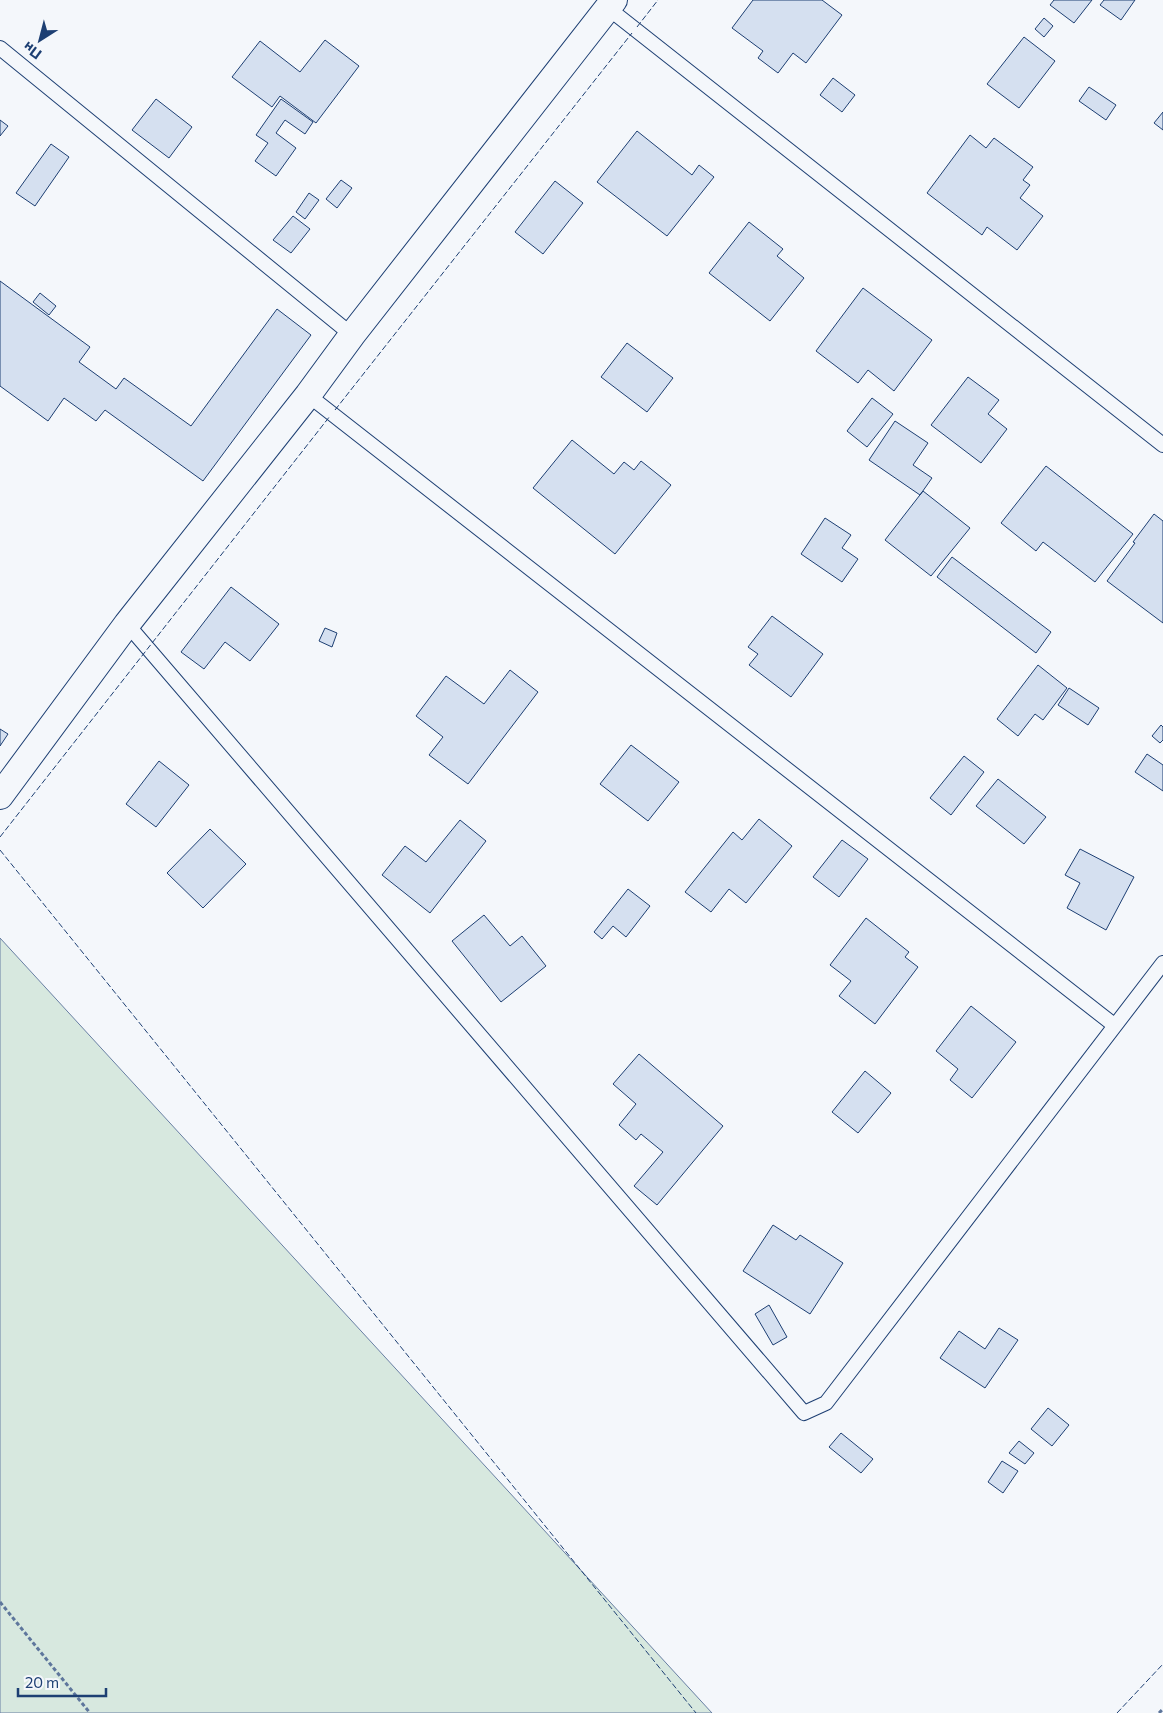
<svg xmlns="http://www.w3.org/2000/svg" width="1163" height="1713" viewBox="0 0 1163 1713" font-family="Commissioner,sans-serif">
	<style>
		.green { fill: #d7e8df; stroke: #687fa3 }
		.building { fill: #d5e0f0; stroke: #1d3f73 }
		.lines { fill: none; stroke-linecap: round; stroke-linejoin: round }
		.service-casing { stroke: #1d3f73; stroke-width: 16 }
		.minor-casing { stroke: #1d3f73; stroke-width: 28 }
		.path { stroke: #5e769c; stroke-width: 3; stroke-dasharray: 4 2.5; stroke-linecap: butt }
		.service { stroke: #f4f7fb; stroke-width: 14 }
		.minor { stroke: #f4f7fb; stroke-width: 26 }
		.fence { stroke: #1d3f73; stroke-width: 1; stroke-dasharray: 6 2.5; stroke-linecap: butt }
	</style>
	<rect width="100%" height="100%" fill="#f4f7fb"/>
	<!-- green -->
	<path class="green" d="M 0,938 L 712,1713 L 0,1713 Z"/>
	<!-- building -->
	<path class="building" d="M 753,0 L 822,0 L 842,15 L 806,63 L 793,53 L 778,73 L 758,58 L 763,51 L 732,28 Z
		M 1054,0 L 1092,0 L 1074,23 L 1050,5 Z
		M 1104,0 L 1135,0 L 1121,20 L 1100,5 Z
		M 1044,18 L 1053,26 L 1044,37 L 1035,29 Z
		M 1024,37 L 1055,61 L 1019,108 L 987,84 Z
		M 325,40 L 359,66 L 316,123 L 280,96 L 272,107 L 232,77 L 260,41 L 300,72 Z
		M 833,78 L 855,95 L 842,112 L 820,95 Z
		M 1089,87 L 1116,105 L 1106,120 L 1079,101 Z
		M 156,99 L 192,127 L 169,158 L 132,130 Z
		M 281,99 L 313,122 L 305,134 L 285,120 L 276,133 L 296,148 L 276,176 L 255,161 L 268,143 L 256,135 Z
		M 1163,112 L 1163,130 L 1154,123 Z
		M 0,120 L 8,126 L 0,136 Z
		M 637,131 L 692,175 L 699,165 L 714,177 L 667,236 L 597,182 Z
		M 970,135 L 986,148 L 994,138 L 1033,167 L 1023,180 L 1030,185 L 1020,198 L 1043,216 L 1017,250 L 987,227 L 982,235 L 927,193 Z
		M 51,144 L 69,157 L 35,206 L 16,193 Z
		M 341,180 L 352,188 L 337,208 L 326,199 Z
		M 555,181 L 583,203 L 543,254 L 515,232 Z
		M 309,193 L 319,200 L 305,219 L 296,212 Z
		M 293,216 L 310,229 L 291,253 L 273,240 Z
		M 749,222 L 783,249 L 777,256 L 804,278 L 770,321 L 709,273 Z
		M 0,281 L 90,347 L 79,362 L 116,389 L 124,378 L 191,426 L 277,309 L 311,335 L 203,481 L 105,410 L 96,421 L 64,398 L 48,421 L 0,386 Z
		M 863,288 L 932,340 L 894,391 L 868,370 L 858,383 L 816,351 Z
		M 40,293 L 56,306 L 49,315 L 33,302 Z
		M 627,343 L 673,378 L 647,412 L 601,377 Z
		M 968,377 L 999,400 L 988,414 L 1007,429 L 981,463 L 931,425 Z
		M 872,398 L 893,414 L 867,447 L 847,431 Z
		M 895,421 L 928,443 L 913,465 L 932,478 L 920,495 L 869,460 Z
		M 572,440 L 614,474 L 624,462 L 634,470 L 641,461 L 671,485 L 615,554 L 533,488 Z
		M 1046,466 L 1133,534 L 1095,582 L 1043,542 L 1036,551 L 1001,523 Z
		M 923,491 L 970,528 L 931,576 L 885,540 Z
		M 1154,514 L 1163,521 L 1163,623 L 1107,581 L 1135,543 L 1133,542 Z
		M 825,518 L 851,535 L 842,548 L 858,559 L 842,582 L 801,554 Z
		M 952,557 L 1051,632 L 1036,653 L 937,577 Z
		M 231,587 L 279,624 L 250,661 L 225,642 L 204,669 L 181,652 Z
		M 772,616 L 823,654 L 791,697 L 749,665 L 758,654 L 748,647 Z
		M 325,628 L 337,633 L 332,647 L 319,641 Z
		M 1038,665 L 1067,688 L 1043,720 L 1035,714 L 1018,736 L 997,719 Z
		M 510,670 L 538,692 L 468,784 L 429,755 L 443,737 L 416,716 L 446,676 L 484,704 Z
		M 1069,688 L 1099,708 L 1088,725 L 1058,705 Z
		M 1161,725 L 1163,727 L 1163,740 L 1160,743 L 1152,736 Z
		M 0,729 L 8,734 L 0,746 Z
		M 631,745 L 679,782 L 648,821 L 600,784 Z
		M 1147,754 L 1163,765 L 1163,791 L 1135,772 Z
		M 964,756 L 984,772 L 951,815 L 930,798 Z
		M 159,761 L 189,785 L 156,827 L 126,804 Z
		M 998,779 L 1046,817 L 1024,844 L 976,806 Z
		M 759,819 L 792,846 L 746,903 L 729,889 L 711,912 L 685,892 L 733,832 L 742,840 Z
		M 460,820 L 486,841 L 430,913 L 382,875 L 405,846 L 426,862 Z
		M 210,829 L 246,864 L 203,908 L 167,873 Z
		M 842,840 L 868,859 L 839,897 L 813,877 Z
		M 1080,849 L 1134,877 L 1106,930 L 1067,908 L 1080,883 L 1065,875 Z
		M 628,889 L 650,906 L 626,937 L 613,926 L 602,939 L 594,932 Z
		M 484,915 L 510,946 L 522,936 L 546,966 L 501,1002 L 452,941 Z
		M 866,918 L 909,952 L 905,957 L 918,967 L 875,1024 L 839,996 L 851,981 L 830,965 Z
		M 971,1006 L 1016,1042 L 972,1098 L 950,1080 L 958,1069 L 936,1051 Z
		M 639,1054 L 723,1126 L 657,1205 L 634,1186 L 663,1152 L 641,1134 L 636,1140 L 619,1125 L 636,1104 L 613,1084 Z
		M 865,1071 L 891,1093 L 858,1133 L 832,1112 Z
		M 773,1225 L 796,1240 L 800,1235 L 843,1263 L 810,1314 L 743,1271 Z
		M 769,1305 L 787,1337 L 773,1345 L 755,1314 Z
		M 999,1328 L 1018,1340 L 985,1388 L 940,1358 L 959,1331 L 985,1349 Z
		M 1048,1408 L 1069,1425 L 1052,1446 L 1031,1429 Z
		M 841,1433 L 873,1459 L 861,1473 L 829,1447 Z
		M 1019,1441 L 1034,1453 L 1025,1464 L 1009,1453 Z
		M 1002,1461 L 1018,1471 L 1003,1493 L 988,1482 Z"/>
	<g class="lines">
		<!-- service casing -->
		<g class="service-casing">
			<path id="service" d="M 608,8 L 1163,445
				M 0,48 L 352,335
				M 308,395 L 1114,1025
				M 127,624 L 804,1413 L 826,1403 L 1163,963"/>
		</g>
		<!-- minor casing -->
		<g class="minor-casing">
			<path id="minor" d="M 0,796 L 127,624 L 308,395 L 352,335 L 614,0"/>
		</g>
		<!-- path -->
		<path class="path" d="M 0,1602 L 90,1713
			M 1159,1713 L 1163,1709"/>
		<!-- service -->
		<use href="#service" class="service"/>
		<!-- minor -->
		<use href="#minor" class="minor"/>
		<!-- fence -->
		<path class="fence" d="M 637,27 L 658,0
			M 335,410 L 632,33
			M 0,837 L 330,416
			M 0,850 L 696,1713
			M 1117,1713 L 1163,1664"/>
	</g>
	<!-- north arrow -->
	<g transform="translate(40 40) rotate(216)" stroke="#f4f7fb" stroke-width="4" paint-order="stroke">
	<path d="M0-4L9 19L0 12L-9 19Z" fill="#1d3f73"/>
	<text y="-8" font-size="14" font-weight="bold" text-anchor="middle" fill="#1d3f73">Пн</text>
	</g>
	<!-- scale -->
	<path d="M18 1688v8h88v-8" fill="none" stroke="#1d3f73" stroke-width="2.5"/>
	<text x="25" y="1688" font-size="15" fill="#1d3f73" stroke="#f4f7fb" stroke-width="4" paint-order="stroke">20 m</text>
</svg>
